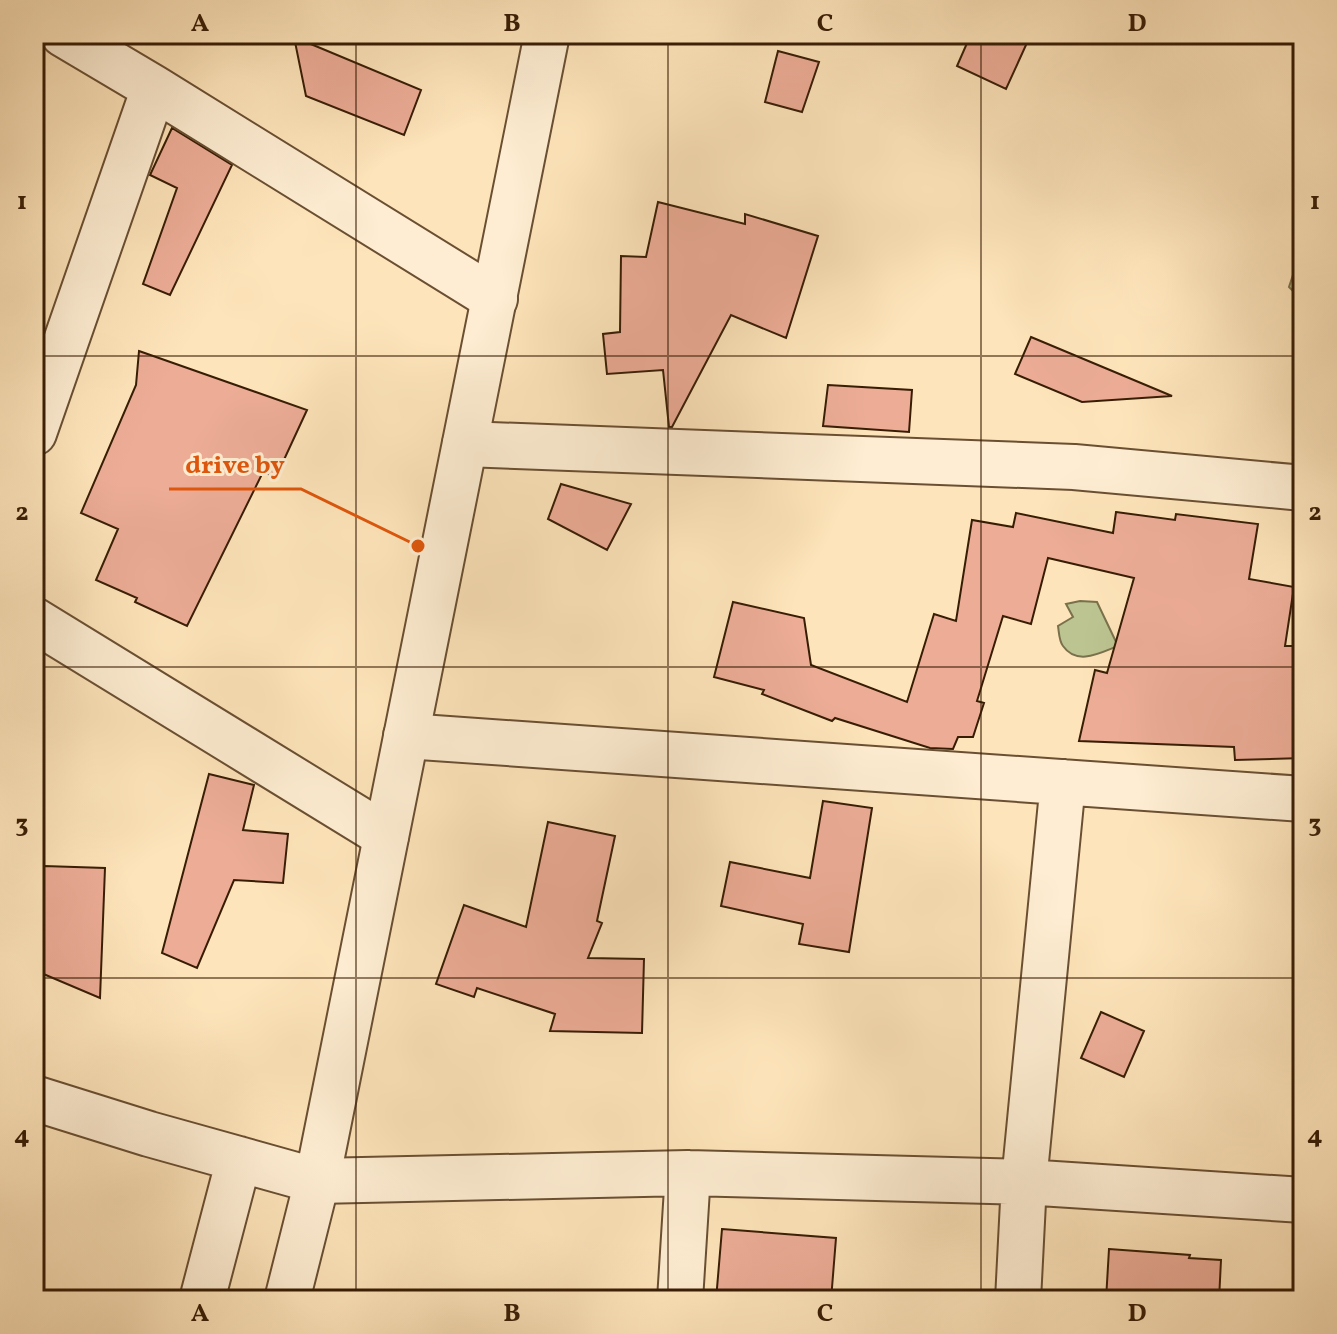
<svg xmlns="http://www.w3.org/2000/svg" width="1337" height="1334" viewBox="0 0 1337 1334" font-family="Vollkorn,serif">
	<style>
		.green { fill: #bcc592; stroke: #7a714c; stroke-width: 2 }
		.building { fill: #ecac96; stroke: #381d05; stroke-width: 2 }
		.lines { fill: none; stroke-linecap: round; stroke-linejoin: round }
		.minor-casing { stroke: #6a4f32; stroke-width: 48 }
		.tertiary-casing { stroke: #6a4f32; stroke-width: 48 }
		.minor { stroke: #feedd2; stroke-width: 44 }
		.tertiary { stroke: #feedd2; stroke-width: 44 }
		.grid { fill: none; stroke: #381d05; stroke-width: 2; stroke-opacity: 0.55 }
		.leader { fill: none; stroke: #df560c; stroke-width: 3 }
		.callout-dot { fill: #df560c; stroke: #feedd2; stroke-width: 3 }
		.callout-label { font-size: 26px; text-anchor: middle; font-weight: bold; fill: #df560c; stroke: #feedd2; stroke-width: 6; stroke-linejoin: round; paint-order: stroke }
		.neatline { fill: none; stroke: #381d05; stroke-width: 3 }
		.grid-label { font-size: 26px; text-anchor: middle; font-weight: bold; fill: #381d05 }
	</style>
	<rect width="100%" height="100%" fill="#fee4ba"/>
	<filter id="stains"><feTurbulence type="fractalNoise" baseFrequency=".0025" numOctaves="4"/><feColorMatrix values="0 0 0 0 .2 0 0 0 0 .09 0 0 0 0 .02 0 0 0 .5 -.17"/></filter>
	<radialGradient id="worn" r=".72"><stop offset=".6" stop-color="#630" stop-opacity="0"/><stop offset="1" stop-color="#630" stop-opacity=".3"/></radialGradient>
	<!-- green -->
	<path class="green" d="M 1303,245 L 1303,301 L 1289,287 Z
		M 1080,601 L 1097,602 L 1118,646 C 1100,653 1077,666 1063,646 C 1059,641 1059,632 1058,626 L 1073,617 L 1066,604 Z"/>
	<!-- building -->
	<path class="building" d="M 971,34 L 1031,34 L 1006,89 L 957,66 Z
		M 294,37 L 421,90 L 404,135 L 306,96 Z
		M 778,51 L 819,62 L 802,112 L 765,102 Z
		M 172,128 L 232,165 L 170,295 L 143,284 L 177,188 L 150,175 Z
		M 658,202 L 745,224 L 745,214 L 818,236 L 786,338 L 731,315 L 672,427 L 669,427 L 663,370 L 607,374 L 603,334 L 620,332 L 621,256 L 646,257 Z
		M 1031,337 L 1172,396 L 1082,402 L 1015,374 Z
		M 139,351 L 307,410 L 276,477 L 263,472 L 187,626 L 135,602 L 137,598 L 96,580 L 118,529 L 81,513 L 136,385 Z
		M 828,385 L 912,390 L 909,432 L 823,426 Z
		M 561,484 L 631,504 L 607,550 L 548,519 Z
		M 1116,512 L 1175,520 L 1176,514 L 1258,524 L 1249,579 L 1294,587 L 1285,646 L 1303,646 L 1303,758 L 1235,760 L 1234,747 L 1079,741 L 1095,670 L 1107,673 L 1134,578 L 1048,558 L 1031,624 L 1003,616 L 977,701 L 984,703 L 973,737 L 958,737 L 953,749 L 930,748 L 835,718 L 832,721 L 762,694 L 764,690 L 714,677 L 733,602 L 804,618 L 811,665 L 907,702 L 934,614 L 956,621 L 972,520 L 1013,527 L 1016,513 L 1113,533 Z
		M 209,774 L 254,785 L 243,830 L 288,834 L 283,883 L 234,880 L 197,968 L 162,953 Z
		M 823,801 L 872,808 L 849,952 L 799,944 L 803,924 L 721,906 L 730,862 L 810,878 Z
		M 548,822 L 615,836 L 597,921 L 602,923 L 588,958 L 644,959 L 642,1033 L 550,1031 L 555,1014 L 477,988 L 474,997 L 436,984 L 464,905 L 526,927 Z
		M 44,866 L 105,868 L 100,998 L 34,970 L 34,887 Z
		M 1101,1012 L 1144,1031 L 1124,1077 L 1081,1058 Z
		M 722,1229 L 836,1238 L 831,1300 L 716,1300 Z
		M 1109,1249 L 1190,1255 L 1189,1258 L 1221,1260 L 1219,1300 L 1106,1300 Z"/>
	<g class="lines">
		<!-- minor casing -->
		<g class="minor-casing">
			<path id="minor" d="M 63,34 L 154,88 L 495,299
				M 34,433 L 154,88
				M 465,444 L 1074,467 L 1303,488
				M 34,620 L 386,836
				M 406,736 L 1303,799
				M 34,1098 L 149,1134 L 317,1181 L 688,1173 L 1024,1182 L 1303,1200
				M 202,1300 L 239,1159
				M 680,1300 L 688,1173
				M 1018,1300 L 1024,1182 L 1063,782"/>
		</g>
		<!-- tertiary casing -->
		<g class="tertiary-casing">
			<path id="tertiary" d="M 287,1300 L 317,1181 L 547,34"/>
		</g>
		<!-- minor -->
		<use href="#minor" class="minor"/>
		<!-- tertiary -->
		<use href="#tertiary" class="tertiary"/>
	</g>
	<!-- grid -->
	<path class="grid" d="M 356,34 L 356,1300M 668,34 L 668,1300M 981,34 L 981,1300M 34,356 L 1303,356M 34,667 L 1303,667M 34,978 L 1303,978"/>
	<!-- callouts -->
	<path class="leader" d="M418 546L301 489H169"/>
	<circle class="callout-dot" cx="418" cy="546" r="8"/>
	<g class="callout-label">
		<text x="235" y="473">drive by</text>
	</g>
	<!-- margin -->
	<rect width="1337" height="1334" fill="none" stroke="#fee4ba" stroke-width="88"/>
	<rect x="44" y="44" width="1249" height="1246" class="neatline"/>
	<g class="grid-label">
		<text x="200" y="31">A</text>
		<text x="512" y="31">B</text>
		<text x="825" y="31">C</text>
		<text x="1137" y="31">D</text>
		<text x="22" y="209">1</text>
		<text x="1315" y="209">1</text>
		<text x="22" y="520">2</text>
		<text x="1315" y="520">2</text>
		<text x="22" y="832">3</text>
		<text x="1315" y="832">3</text>
		<text x="22" y="1143">4</text>
		<text x="1315" y="1143">4</text>
		<text x="200" y="1321">A</text>
		<text x="512" y="1321">B</text>
		<text x="825" y="1321">C</text>
		<text x="1137" y="1321">D</text>
	</g>
	<rect width="100%" height="100%" filter="url(#stains)"/>
	<rect width="100%" height="100%" fill="url(#worn)"/>
</svg>
